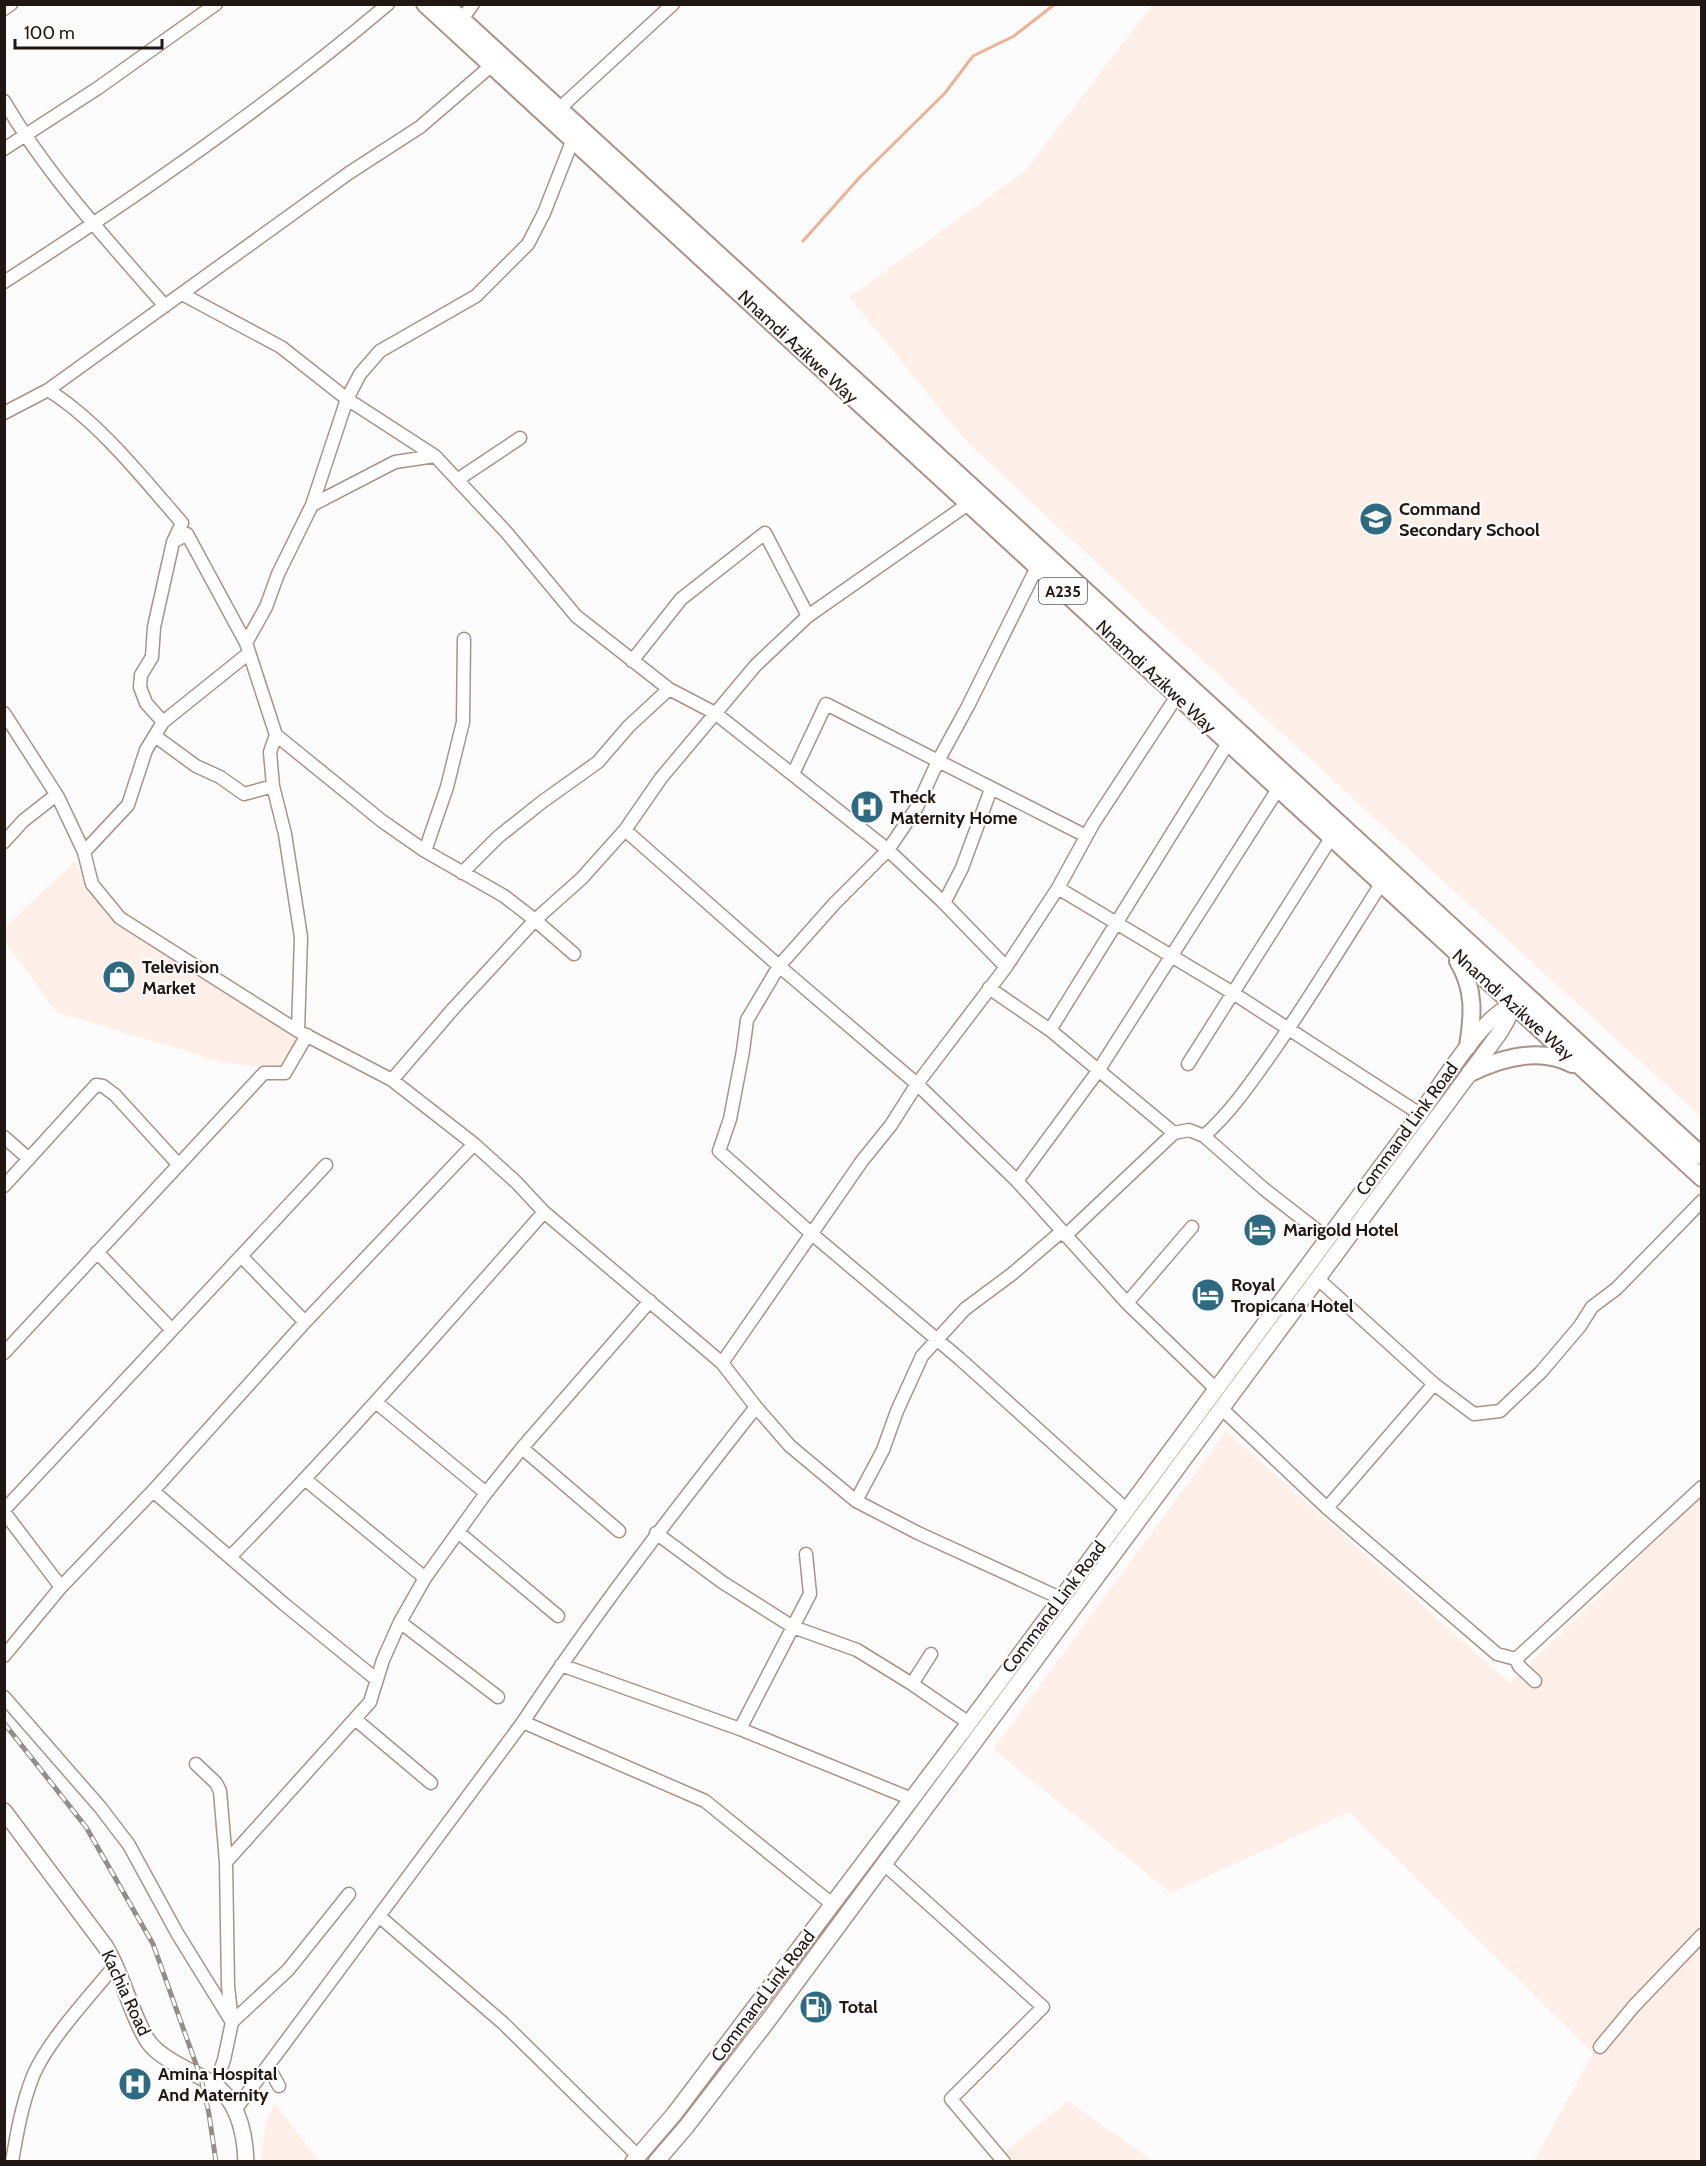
<svg xmlns="http://www.w3.org/2000/svg" width="1706" height="2166" viewBox="0 0 1706 2166" font-family="Cabin,sans-serif">
	<style>
		.built { fill: #feefe9 }
		.lines { fill: none; stroke-linecap: round; stroke-linejoin: round }
		.stream { stroke: #edb196; stroke-width: 3 }
		.minor-casing { stroke: #ac9286; stroke-width: 15 }
		.major-casing { stroke: #ac9286; stroke-width: 18 }
		.highway-casing { stroke: #ac9286; stroke-width: 20 }
		.minor { stroke: #fff; stroke-width: 12 }
		.major { stroke: #fff; stroke-width: 15 }
		.highway { stroke: #fff; stroke-width: 16 }
		.rail-casing { stroke: #928d8b; stroke-width: 5 }
		.rail { stroke: #fcfcfc; stroke-width: 3; stroke-dasharray: 9; stroke-linecap: butt }
		.labels { text-anchor: middle; dominant-baseline: central; stroke-width: 4.5; stroke-linejoin: round; paint-order: stroke }
		.shield { fill: #fcfcfc; stroke: #625b58; stroke-width: 1.5 }
		.shield-label { font-size: 16px; font-weight: bold; fill: #201612 }
		.street-label { font-size: 18px; fill: #201612; stroke: #fcfcfc }
		.poi-label { font-size: 18px; font-weight: bold; fill: #201612; stroke: #fcfcfc; text-anchor: start }
	</style>
	<rect width="100%" height="100%" fill="#fcfcfc"/>
	<!-- built -->
	<path class="built" d="M 1152,5 L 1701,5 L 1701,1117 L 1133,597 L 967,442 L 849,297 L 1025,171 Z
		M 75,861 L 85,881 L 108,914 L 304,1039 L 282,1070 L 221,1062 L 56,1012 L 5,941 L 4,928 Z
		M 1226,1431 L 1510,1683 L 1701,1497 L 1701,2161 L 1534,2161 L 1593,2053 L 1349,1812 L 1171,1893 L 993,1749 Z
		M 1068,2101 L 1153,2161 L 991,2162 Z
		M 274,2102 L 319,2161 L 261,2161 L 265,2126 Z"/>
	<g class="lines">
		<!-- stream -->
		<path class="stream" d="M 803,241 L 860,177 L 945,93 L 973,56 L 1014,36 L 1055,4"/>
		<!-- minor casing -->
		<g class="minor-casing">
			<path id="minor" d="M 4,9 L 11,4
				M 462,19 L 473,4
				M 4,101 C 48,176 108,241 165,306
				M 560,108 L 673,4
				M 4,149 L 98,88 L 216,4
				M 4,282 C 136,197 268,106 388,4
				M 182,294 L 281,347 L 347,399 L 435,456 L 507,533 L 576,616 L 669,689 L 715,713 L 888,850 L 944,903 L 1006,967
				M 48,390 C 99,422 142,477 182,523 L 173,542 L 187,534 L 246,643 L 276,735 L 270,752 L 273,786 L 285,834 L 301,937 L 298,1031
				M 4,413 L 48,390 L 349,173 L 420,127 L 492,65
				M 457,480 L 520,438
				M 312,505 L 395,462 L 435,456
				M 1037,567 L 968,706 L 938,761 L 917,807 L 888,850 L 835,903 L 779,966 L 747,1020 L 743,1051 L 730,1119 L 719,1151 L 812,1234 L 960,1359 L 1127,1510
				M 246,643 L 266,607 L 278,574 L 312,505 L 347,399 L 360,374 L 380,351 L 476,296 L 528,244 L 544,213 L 573,139
				M 632,661 L 681,599 L 765,533 L 808,616
				M 4,713 L 58,797 L 84,852 L 92,884 L 120,918 L 298,1031 L 392,1080 L 474,1144 L 516,1182 L 544,1212 L 722,1363 L 756,1407 L 790,1446 L 856,1501 L 918,1533 L 1060,1598
				M 163,722 L 146,703 L 140,687 L 141,675 L 152,657 L 154,627 L 173,542
				M 276,735 L 382,821 L 425,851 L 504,896 L 535,920 L 574,954
				M 155,736 L 196,766 L 220,777 L 244,794 L 273,786
				M 793,774 L 826,704 L 1086,836
				M 625,830 L 779,966 L 917,1084 L 1017,1181 L 1127,1303 L 1216,1389
				M 4,842 L 23,821 L 56,795
				M 425,851 L 447,787 L 463,722 L 464,639
				M 84,852 L 128,805 L 146,750 L 163,722 L 249,653
				M 462,873 L 498,837 L 542,802 L 598,762 L 629,726 L 669,689
				M 1058,888 L 1233,993 L 1420,1114
				M 944,903 L 962,868 L 991,789
				M 989,988 L 1050,1030 L 1174,1133
				M 1050,1030 L 1228,743
				M 1188,1064 L 1331,838
				M 392,1080 L 453,1009 L 535,920 L 582,878 L 625,830 L 661,778 L 756,665 L 808,616 L 968,504
				M 1204,1136 C 1232,1111 1252,1081 1274,1050 C 1311,996 1346,939 1381,884
				M 4,1137 L 29,1159
				M 1017,1181 L 1098,1071 L 1278,789
				M 4,1186 L 96,1085 L 103,1086 L 115,1095 L 178,1164
				M 1065,1236 L 1174,1133 L 1189,1130 L 1204,1136 L 1264,1189 L 1327,1238
				M 97,1252 L 172,1330
				M 241,1256 L 305,1322
				M 1317,1278 L 1434,1384 L 1327,1508
				M 1127,1303 L 1192,1227
				M 4,1353 L 264,1073 L 285,1073 L 307,1035
				M 722,1363 L 862,1161 L 891,1125 L 917,1084 L 1006,967 L 1058,888 L 1093,824 L 1177,696
				M 1434,1384 L 1474,1414 L 1500,1411 L 1541,1372 L 1580,1326 L 1592,1307 L 1616,1289 L 1702,1201
				M 377,1403 L 486,1493
				M 1221,1408 L 1327,1508 L 1497,1654 L 1516,1659 L 1519,1666 L 1535,1681
				M 522,1448 L 619,1531
				M 306,1480 L 425,1578
				M 153,1491 L 284,1604 L 377,1680
				M 856,1501 L 883,1450 L 897,1411 L 922,1356 L 965,1309 L 1012,1274 L 1061,1232
				M 4,1510 L 326,1165
				M 4,1512 L 61,1587
				M 458,1532 L 558,1616
				M 656,1533 L 722,1582 L 793,1627 L 857,1650 L 912,1684 L 969,1723
				M 230,1557 C 339,1446 441,1329 544,1212
				M 400,1622 L 498,1697
				M 4,1656 L 61,1587 L 153,1491 L 305,1322 L 474,1144
				M 1516,1659 L 1702,1487
				M 561,1665 L 740,1729 L 912,1799
				M 912,1684 L 931,1654
				M 4,1697 L 100,1807 L 129,1845 L 177,1933 L 232,2022 L 288,1970 L 349,1894
				M 355,1719 L 431,1783
				M 523,1722 L 705,1801 L 832,1904
				M 740,1729 L 810,1594 L 806,1554
				M 196,1764 L 216,1783 L 220,1791 L 226,1862 L 228,1986 L 232,2022 L 224,2060 L 215,2085
				M 226,1862 L 370,1702 L 383,1660 L 400,1622 L 425,1578 L 486,1493 L 522,1448 L 650,1301
				M 884,1864 L 1043,2007 L 951,2099 L 1004,2162
				M 380,1917 L 503,2023 L 638,2156
				M 1600,2047 L 1634,2006 L 1702,1935
				M 268,2066 L 279,2086
				M 235,2110 L 523,1722 C 595,1613 675,1510 756,1407
				M 12,2162 C 17,2132 22,2104 33,2076 C 48,2040 91,1995 116,1964"/>
		</g>
		<!-- major casing -->
		<g class="major-casing">
			<path id="major" d="M 4,1811 L 105,1946 C 123,1975 129,2009 146,2038 C 152,2049 163,2056 173,2062 C 186,2070 201,2076 213,2084 C 239,2101 245,2133 246,2162
				M 633,2162 L 675,2113 L 969,1723 L 1420,1114 C 1437,1091 1489,1004 1517,1005
				M 656,2162 L 686,2127 L 767,2022 L 1498,1035 C 1507,1021 1514,1012 1509,994"/>
		</g>
		<!-- highway casing -->
		<g class="highway-casing">
			<path id="highway" d="M 425,4 L 1702,1178
				M 445,4 L 1702,1156
				M 1458,961 C 1475,989 1473,1015 1468,1046
				M 1470,1073 C 1501,1058 1540,1047 1572,1064"/>
		</g>
		<!-- minor -->
		<use href="#minor" class="minor"/>
		<!-- major -->
		<use href="#major" class="major"/>
		<!-- highway -->
		<use href="#highway" class="highway"/>
		<!-- rail casing -->
		<g class="rail-casing">
			<path id="rail" d="M 4,1723 L 86,1827 L 153,1944 L 201,2078 L 209,2114 L 216,2162"/>
		</g>
		<!-- rail -->
		<use href="#rail" class="rail"/>
	</g>
	<!-- icons -->
	<defs>
		<g id="school-disc" transform="scale(1.725)"><circle r="9.5" fill="#2e6b81" stroke="#fcfcfc"/><path d="M0-5L7-2L0 1L-7-2ZM-4 1L0 2.5L4 1V4Q0 6-4 4Z" fill="#fff"/></g>
		<g id="hospital-disc" transform="scale(1.725)"><circle r="9.5" fill="#2e6b81" stroke="#fcfcfc"/><path d="M-5-5h3v3.5h4V-5h3V5h-3V1.5h-4V5h-3Z" fill="#fff"/></g>
		<g id="shop-disc" transform="scale(1.725)"><circle r="9.5" fill="#2e6b81" stroke="#fcfcfc"/><path d="M-5-2.5h2.3a2.7 3.5 0 0 1 5.4 0H5L5.5 6h-11ZM-1.5-2.5h3a1.5 2.3 0 0 0-3 0Z" fill="#fff"/></g>
		<g id="hotel-disc" transform="scale(1.725)"><circle r="9.5" fill="#2e6b81" stroke="#fcfcfc"/><path d="M-6-4.5h1.5V1H6V5H4.5V3h-9V5H-6ZM-4 0a1.8 1.8 0 1 1 3.6 0ZM.5 0V-2.5h3Q6-2.5 6 0Z" fill="#fff"/></g>
		<g id="fuel-disc" transform="scale(1.725)"><circle r="9.5" fill="#2e6b81" stroke="#fcfcfc"/><path d="M-5.5-6h7V0h2V4h1.3V-2.5L3-4.5l.8-.8L6-3V5H2.5V1h-1V6h-7ZM-4.2-4.7v3.2H.2V-4.7Z" fill="#fff"/></g>
	</defs>
	<g fill-rule="evenodd">
		<use href="#school-disc" x="1376" y="519"/>
		<use href="#hospital-disc" x="867" y="807"/>
		<use href="#shop-disc" x="119" y="977"/>
		<use href="#hotel-disc" x="1260" y="1230"/>
		<use href="#hotel-disc" x="1208" y="1295"/>
		<use href="#fuel-disc" x="816" y="2007"/>
		<use href="#hospital-disc" x="135" y="2084"/>
	</g>
	<g class="labels">
		<!-- shield labels -->
		<rect class="shield" x="1039" y="578" width="48" height="26" rx="4.5"/>
		<g class="shield-label">
			<text x="1063" y="591">A235</text>
		</g>
		<!-- street labels -->
		<g class="street-label">
			<text transform="translate(798 347) rotate(43)">Nnamdi Azikwe Way</text>
			<text transform="translate(1156 677) rotate(43)">Nnamdi Azikwe Way</text>
			<text transform="translate(1513 1005) rotate(42)">Nnamdi Azikwe Way</text>
			<text transform="translate(1407 1129) rotate(-54)">Command Link Road</text>
			<text transform="translate(1054 1607) rotate(-53)">Command Link Road</text>
			<text transform="translate(126 1993) rotate(65)">Kachia Road</text>
			<text transform="translate(763 1996) rotate(-53)">Command Link Road</text>
		</g>
		<!-- poi labels -->
		<g class="poi-label">
			<text x="1399" y="509">Command<tspan x="1399" dy="21">Secondary School</tspan></text>
			<text x="890" y="797">Theck<tspan x="890" dy="21">Maternity Home</tspan></text>
			<text x="142" y="967">Television<tspan x="142" dy="21">Market</tspan></text>
			<text x="1283" y="1230">Marigold Hotel</text>
			<text x="1231" y="1285">Royal<tspan x="1231" dy="21">Tropicana Hotel</tspan></text>
			<text x="839" y="2007">Total</text>
			<text x="158" y="2074">Amina Hospital<tspan x="158" dy="21">And Maternity</tspan></text>
		</g>
	</g>
	<!-- border -->
	<rect width="1706" height="2166" fill="none" stroke="#201612" stroke-width="12"/>
	<!-- scale -->
	<path d="M15 39v9h147v-9" fill="none" stroke="#201612" stroke-width="3"/>
	<text x="24" y="39" font-size="18" fill="#201612" stroke="#fcfcfc" stroke-width="4.5" paint-order="stroke">100 m</text>
</svg>
